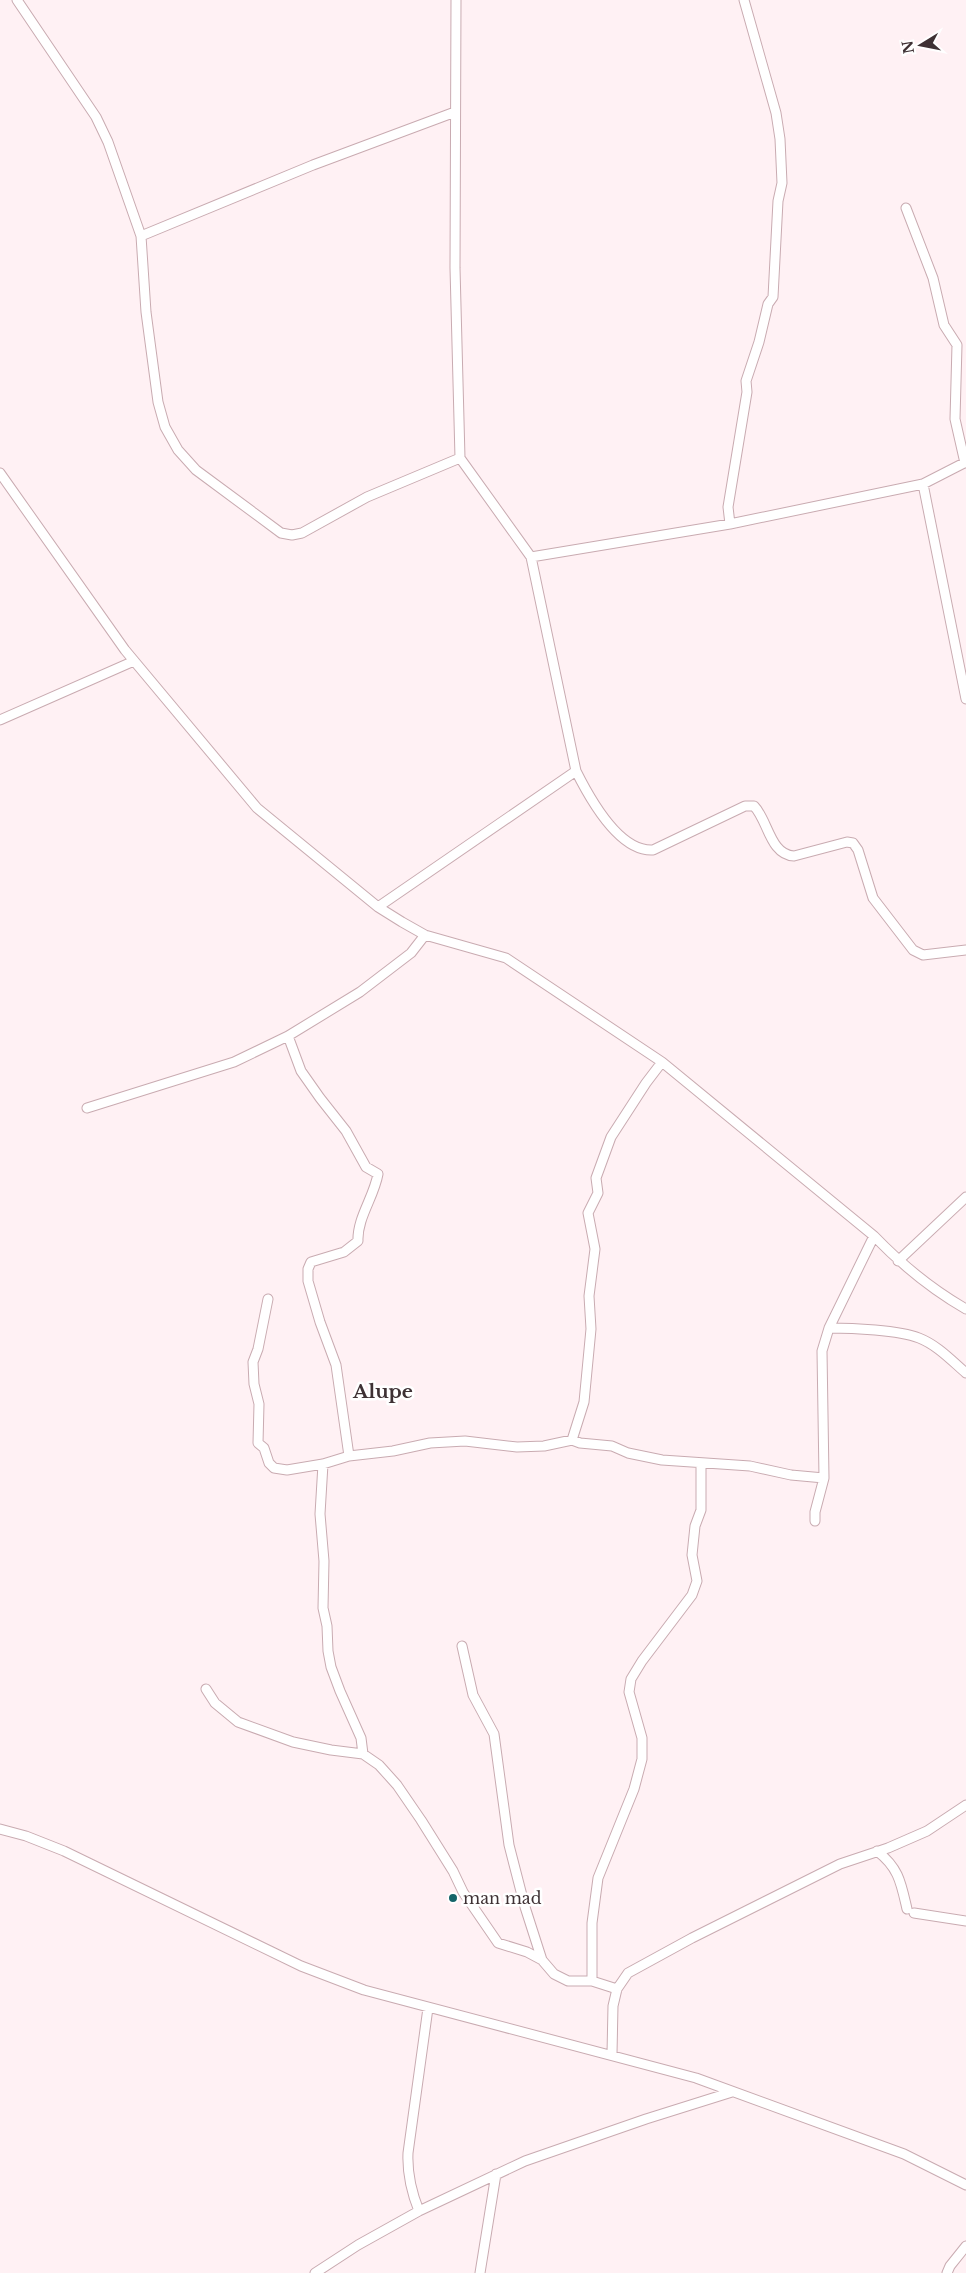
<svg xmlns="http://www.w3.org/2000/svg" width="966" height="2273" viewBox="0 0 966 2273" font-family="'Libre Baskerville',serif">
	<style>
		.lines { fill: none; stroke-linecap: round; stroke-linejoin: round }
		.minor-casing { stroke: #c9abb1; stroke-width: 11 }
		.minor { stroke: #fff; stroke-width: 9 }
		.poi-dot { fill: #156469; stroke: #fff; stroke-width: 2 }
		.labels { text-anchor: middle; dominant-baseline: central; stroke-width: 5; stroke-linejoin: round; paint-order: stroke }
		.poi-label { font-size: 16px; fill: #3e3134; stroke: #fff; text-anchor: start }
		.quarter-label { font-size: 19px; font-weight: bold; fill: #3e3134; stroke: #fff }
	</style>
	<rect width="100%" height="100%" fill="#fff1f4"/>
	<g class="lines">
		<!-- minor casing -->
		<g class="minor-casing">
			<path id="minor" d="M 17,0 L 96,117 L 108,142 L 141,236 L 146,312 L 158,402 L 165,427 L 178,450 L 196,470 L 281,533 L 292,535 L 302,533 L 367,497 L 460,458
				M 456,0 L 455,268 L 460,458 L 531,557 L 730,524 L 923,484 L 966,462
				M 906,208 L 933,278 L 944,325 L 957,345 L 955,419 L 965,463
				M 141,236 L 313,165 L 455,112
				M 0,473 L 125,650 L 257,808 L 378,907 L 402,922 L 425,935 L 506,958 L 662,1062 L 874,1236 C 902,1265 931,1289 966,1309
				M 923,484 L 966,699
				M 730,524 L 728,507 L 747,392 L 746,381 L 759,342 L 768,304 L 773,297 L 778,201 L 782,183 L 780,139 L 776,113 L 744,0
				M 531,557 L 576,771 C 589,797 619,852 653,850 L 745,806 L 754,806 C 768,820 770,855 794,856 L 847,842 L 853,843 L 858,850 L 873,898 L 913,950 L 923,955 L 966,950
				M 0,720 L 134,661
				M 378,907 L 576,771
				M 288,1036 L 301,1071 L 320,1098 L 346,1131 L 366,1167 L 378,1174 C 374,1197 357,1218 358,1241 L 344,1252 L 311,1262 L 308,1269 L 308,1281 L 320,1322 L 336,1365 L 349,1456
				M 87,1108 L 234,1062 L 288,1036 L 360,992 L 411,953 L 425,935
				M 898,1261 L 966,1197
				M 268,1299 L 258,1349 L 253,1362 L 254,1384 L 259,1404 L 258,1443 L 264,1448 L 269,1463 L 274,1468 L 287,1470 L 323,1464 L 349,1456 L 393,1451 L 430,1443 L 465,1441 L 517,1447 L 544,1446 L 572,1440 L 580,1443 L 612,1446 L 628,1453 L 662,1460 L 750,1466 L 791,1475 L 824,1478
				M 829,1328 C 852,1328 899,1330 919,1338 C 937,1345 951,1360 966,1373
				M 572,1440 L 584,1402 L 591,1329 L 589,1296 L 595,1249 L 588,1213 L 598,1193 L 596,1178 L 611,1137 L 646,1083 L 662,1062
				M 323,1464 L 320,1514 L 324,1561 L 323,1608 L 327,1626 L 328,1651 L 331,1667 L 340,1691 L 361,1738 L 363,1754
				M 815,1521 L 815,1512 L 824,1478 L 822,1351 L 829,1328 L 874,1236
				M 462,1646 L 473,1695 L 494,1734 L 509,1845 L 525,1907 L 542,1960 L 554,1974 L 568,1981 L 592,1981 L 617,1989
				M 206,1689 L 215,1703 L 238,1722 L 293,1742 L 331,1750 L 363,1754 L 379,1765 L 397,1785 L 421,1820 L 453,1871 L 463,1892 L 498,1943 L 527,1952 L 542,1960
				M 0,1829 L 26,1836 L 64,1851 L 301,1966 L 364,1990 L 696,2078 L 904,2154 L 966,2185
				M 877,1851 C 899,1868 901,1883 907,1909
				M 914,1913 L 966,1921
				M 592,1981 L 592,1923 L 598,1878 L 634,1789 L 642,1759 L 642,1738 L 629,1692 L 631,1679 L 642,1661 L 692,1595 L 697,1581 L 692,1555 L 695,1526 L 701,1510 L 701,1464
				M 612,2054 L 613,2006 L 617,1989 L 628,1973 L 692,1938 L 840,1864 L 888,1848 L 927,1831 L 966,1805
				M 419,2211 C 411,2191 407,2174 408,2153 L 428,2008
				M 315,2273 L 358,2245 L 419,2211 L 525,2161 L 646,2119 L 732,2092
				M 480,2273 L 496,2174
				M 947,2273 L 950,2266 L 966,2246"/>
		</g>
		<!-- minor -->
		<use href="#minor" class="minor"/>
	</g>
	<!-- markers -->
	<circle class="poi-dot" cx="453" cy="1898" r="5"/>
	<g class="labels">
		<!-- poi labels -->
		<g class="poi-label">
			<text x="463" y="1898">man mad</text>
		</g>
		<!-- quarter labels -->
		<g class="quarter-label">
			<text x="383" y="1391">Alupe</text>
		</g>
	</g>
	<!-- north arrow -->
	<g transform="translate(921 45) rotate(260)" stroke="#ffffff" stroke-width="4" paint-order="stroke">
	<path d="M0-4L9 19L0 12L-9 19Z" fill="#3e3134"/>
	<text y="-8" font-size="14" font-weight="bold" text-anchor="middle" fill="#3e3134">N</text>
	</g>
</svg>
